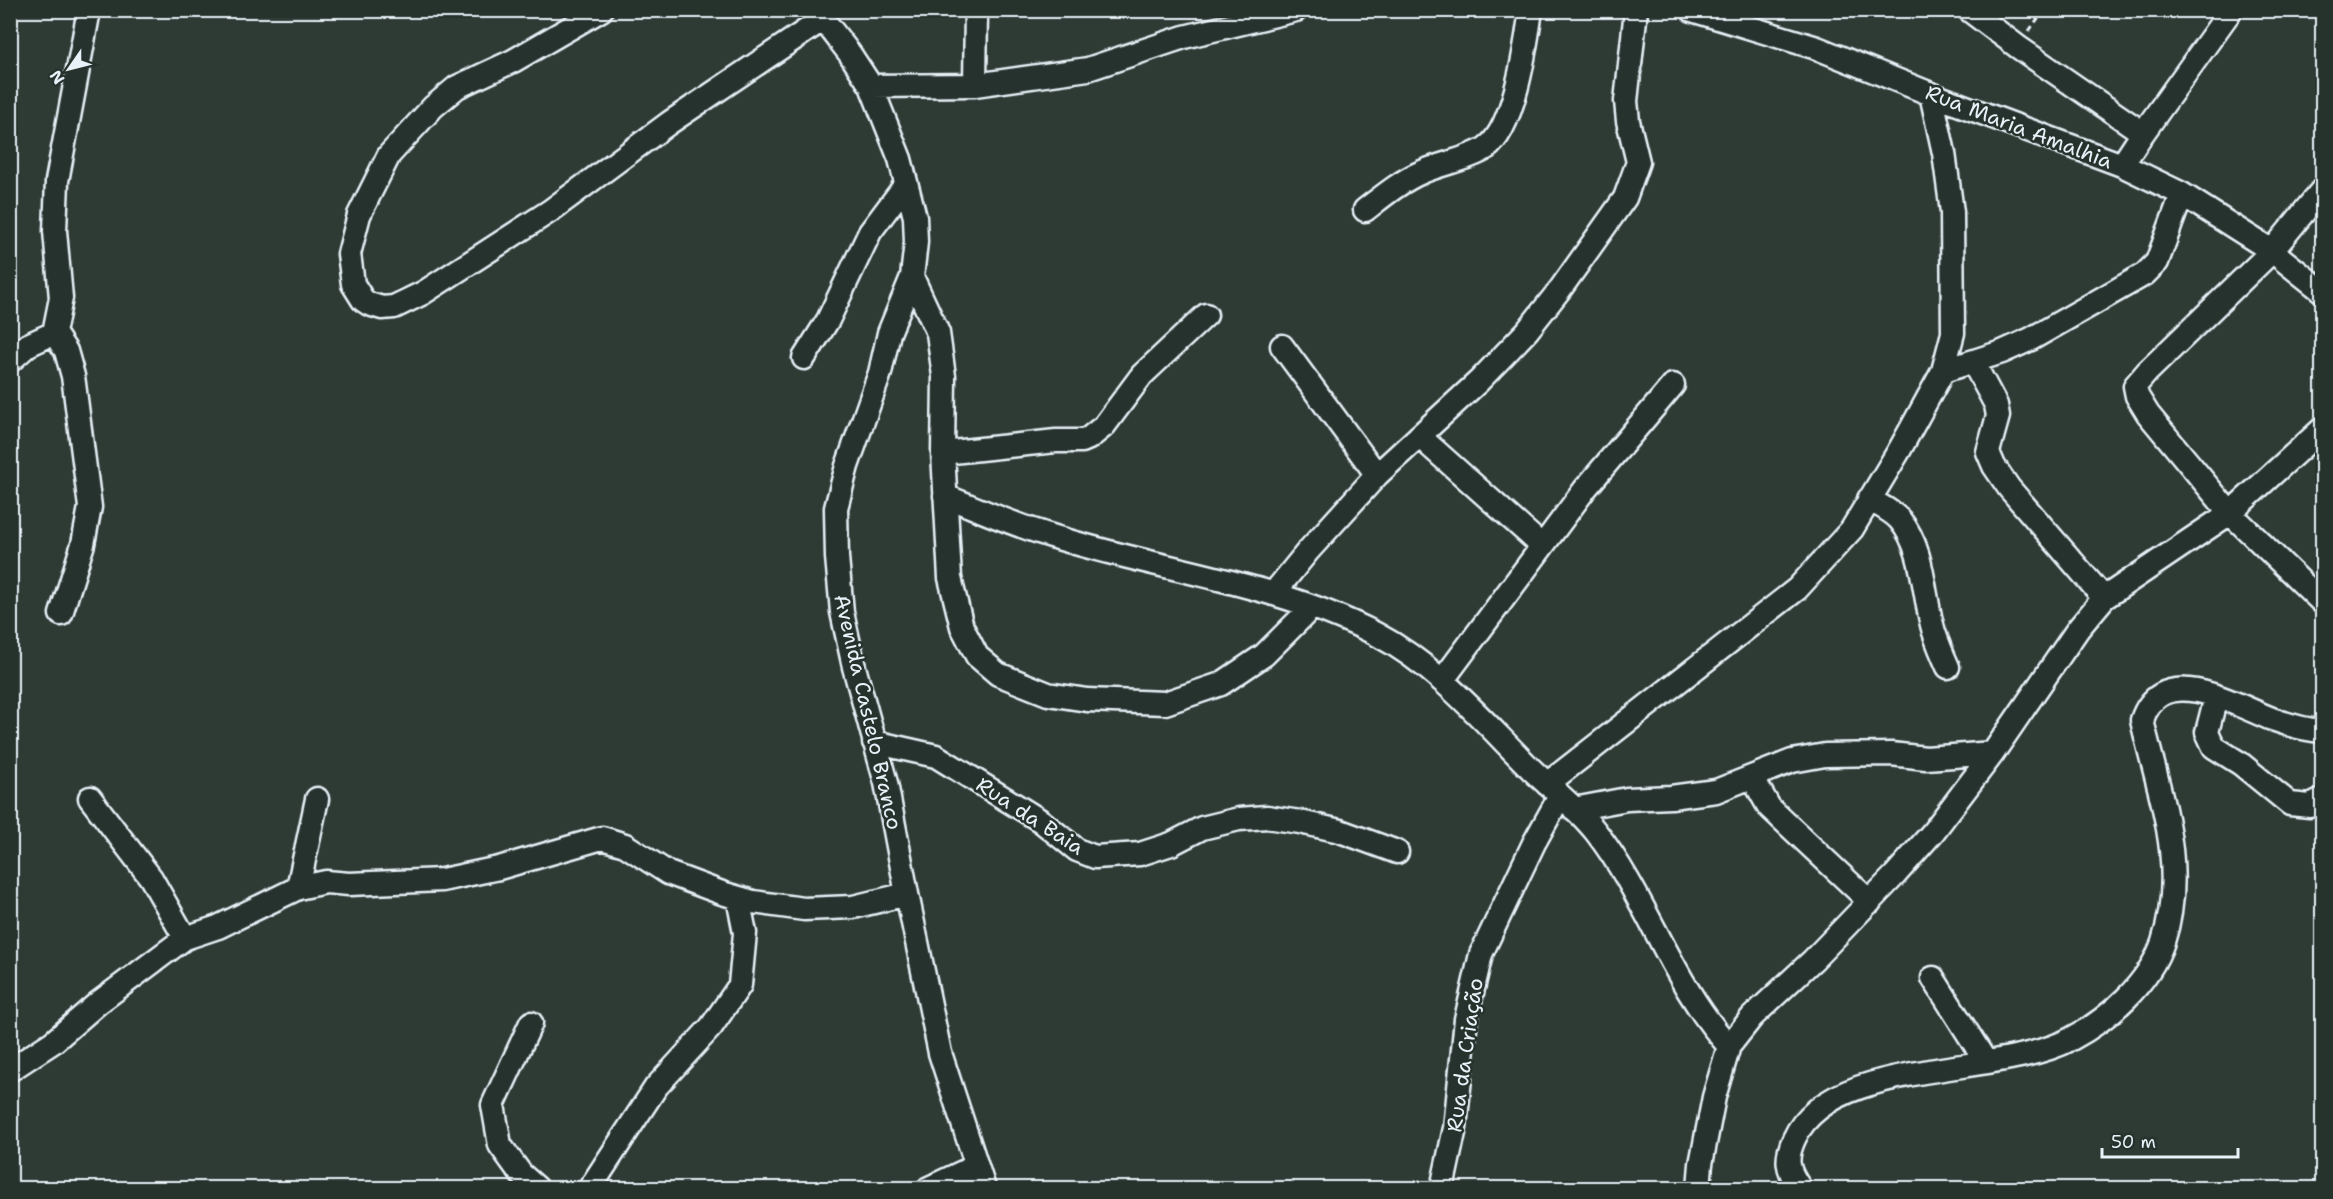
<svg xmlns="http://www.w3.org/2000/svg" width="2333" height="1199" viewBox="0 0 2333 1199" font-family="'Shantell Sans',sans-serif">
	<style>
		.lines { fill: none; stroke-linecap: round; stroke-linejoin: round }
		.minor-casing { stroke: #e8f1f8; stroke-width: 27 }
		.path { stroke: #e8f1f8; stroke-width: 3; stroke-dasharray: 6 4.5; stroke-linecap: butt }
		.minor { stroke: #26332d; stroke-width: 22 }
		.labels { text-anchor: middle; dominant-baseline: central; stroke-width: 5; stroke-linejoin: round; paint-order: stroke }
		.street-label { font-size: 21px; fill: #e8f1f8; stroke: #26332d }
	</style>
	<rect width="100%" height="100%" fill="#2e3b35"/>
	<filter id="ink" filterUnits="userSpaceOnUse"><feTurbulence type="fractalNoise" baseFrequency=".0167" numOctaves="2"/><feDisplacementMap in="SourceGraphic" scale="12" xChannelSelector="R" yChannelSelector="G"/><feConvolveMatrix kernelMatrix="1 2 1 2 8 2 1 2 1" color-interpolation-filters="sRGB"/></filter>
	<g filter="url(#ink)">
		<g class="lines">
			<!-- minor casing -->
			<g class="minor-casing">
				<path id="minor" d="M 601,10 L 513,61 L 457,87 L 433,107 L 389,155 L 359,215 L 349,254 L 353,284 L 363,300 L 369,304 L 382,308 L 394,307 L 423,293 L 550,211 L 669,123 L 822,20
					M 816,10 L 850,54 L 871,86 L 900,159 L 915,217 L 916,242 L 912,277 L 889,333 L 880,373 L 847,466 L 836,508 L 837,557 L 842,612 L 854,667 L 886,783 L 907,894 L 940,1053 L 984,1188
					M 1692,10 L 1817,48 L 1931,94 L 2122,165 L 2182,194 L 2272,251 L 2322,291
					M 1969,10 L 2018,47 L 2143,133
					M 975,85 L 976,10
					M 871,86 L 975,85 L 1088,69 L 1184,37 L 1296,10
					M 2122,165 L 2143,133 L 2231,10
					M 2322,190 L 2272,251 L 2147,372 L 2135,386 L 2137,396 L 2148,414 L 2230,513 L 2322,602
					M 1365,210 C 1383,196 1401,181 1422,172 C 1440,164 1472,158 1486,148 C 1515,128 1526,44 1531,10
					M 912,277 L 938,333 L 944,376 L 943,453 L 950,578 L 962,627 L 977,656 L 998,674 L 1048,694 L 1087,700 L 1165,703 L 1221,684 L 1264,655 L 1312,607
					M 1282,346 L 1377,475
					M 804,358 L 828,320 L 870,232 L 906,184
					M 10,361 L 28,345 L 54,333
					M 1973,362 L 1996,405 L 1998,416 L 1988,452 L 1994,466 L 2009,488 L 2104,598
					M 1943,371 L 2002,352 L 2031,339 L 2145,274 L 2157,262 L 2182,194
					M 1419,436 L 1541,545
					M 943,453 L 1056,441 L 1082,441 L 1089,438 L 1104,426 L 1142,375 L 1206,315
					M 945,496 C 976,508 1007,522 1039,532 C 1150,569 1271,580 1376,634 C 1437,666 1483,721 1531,769 C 1553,790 1578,809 1596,832 C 1648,899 1672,984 1729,1046
					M 1869,499 C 1879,505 1892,511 1900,520 C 1925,550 1923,597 1934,632 C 1938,644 1943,656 1948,667
					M 1273,594 L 1308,551 L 1377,475 L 1479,381 L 1527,331 L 1561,288 L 1625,198 L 1638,162 L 1628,121 L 1626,101 L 1636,10
					M 61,614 L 83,544 L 90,507 L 73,376 L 66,351 L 54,333 L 61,298 L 55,231 L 57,181 L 89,10
					M 1442,681 L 1585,489 L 1673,385
					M 2216,697 L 2207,732 L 2214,747 L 2241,764 L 2290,804 L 2310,806 L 2322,800
					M 874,742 L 936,756 L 1041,821 L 1077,850 L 1095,857 L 1140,854 L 1171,844 L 1202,828 L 1239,819 L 1267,817 L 1300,822 L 1340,831 L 1397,852
					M 1752,777 L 1769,807 L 1870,902
					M 1547,784 L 1797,589 L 1852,529 L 1900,449 L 1943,371 L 1953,333 L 1952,212 L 1944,153 L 1931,94
					M 90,798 L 151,878 L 185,938
					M 1574,809 L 1627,799 L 1671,797 L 1716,791 L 1792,761 L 1825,755 L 1891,754 L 1926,758 L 1993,753
					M 298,888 L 317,799
					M 1933,978 L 1986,1062
					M 531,1023 L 493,1105 L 500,1145 L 521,1174 L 537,1188
					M 10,1070 L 53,1042 L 98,1003 L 185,938 L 218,927 L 298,888 L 326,882 L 349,884 L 442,880 L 499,868 L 602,838 L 625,845 L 668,873 L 722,893 L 753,902 L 804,909 L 853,907 L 907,894
					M 590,1188 L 656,1087 L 711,1027 L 740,985 L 745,933 L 738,898
					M 929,1188 L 976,1166
					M 1442,1188 L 1455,1128 L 1466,1019 L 1481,954 L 1534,843 L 1560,796
					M 1699,1188 L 1701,1164 L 1714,1097 L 1729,1046 L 1752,1017 L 1813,960 L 1895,875 L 1933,832 L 1993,753 L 2078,629 L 2104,598 L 2230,513 L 2322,429
					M 1800,1188 C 1787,1170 1785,1159 1794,1139 C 1830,1057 1998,1078 2071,1039 C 2109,1019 2149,983 2163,942 C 2188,865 2159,795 2142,720 C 2162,660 2235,705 2272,719 C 2289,725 2305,730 2322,731"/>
			</g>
			<!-- path -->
			<path class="path" d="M 2029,31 L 2044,10"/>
			<!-- minor -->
			<use href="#minor" class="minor"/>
		</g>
	</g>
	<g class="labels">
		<!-- street labels -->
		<g class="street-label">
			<text transform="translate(2019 127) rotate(21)">Rua Maria Amalhia</text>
			<text transform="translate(868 712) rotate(77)">Avenida Castelo Branco</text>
			<text transform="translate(1030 816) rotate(33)">Rua da Baia</text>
			<text transform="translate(1465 1055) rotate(-82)">Rua da Criação</text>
		</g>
	</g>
	<!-- margin -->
	<rect width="2333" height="1199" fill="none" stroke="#26332d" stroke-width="36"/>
	<rect x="18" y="18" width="2297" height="1163" fill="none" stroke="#e8f1f8" stroke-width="2" filter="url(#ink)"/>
	<!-- north arrow -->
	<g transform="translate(69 69) rotate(235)" stroke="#26332d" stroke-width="4.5" paint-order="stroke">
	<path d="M0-4.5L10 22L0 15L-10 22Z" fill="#e8f1f8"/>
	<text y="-9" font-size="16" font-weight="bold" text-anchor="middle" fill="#e8f1f8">N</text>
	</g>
	<!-- scale -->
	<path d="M2102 1148v9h136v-9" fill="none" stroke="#e8f1f8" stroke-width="3"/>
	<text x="2111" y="1148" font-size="18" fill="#e8f1f8" stroke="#26332d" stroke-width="4.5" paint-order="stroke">50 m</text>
</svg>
